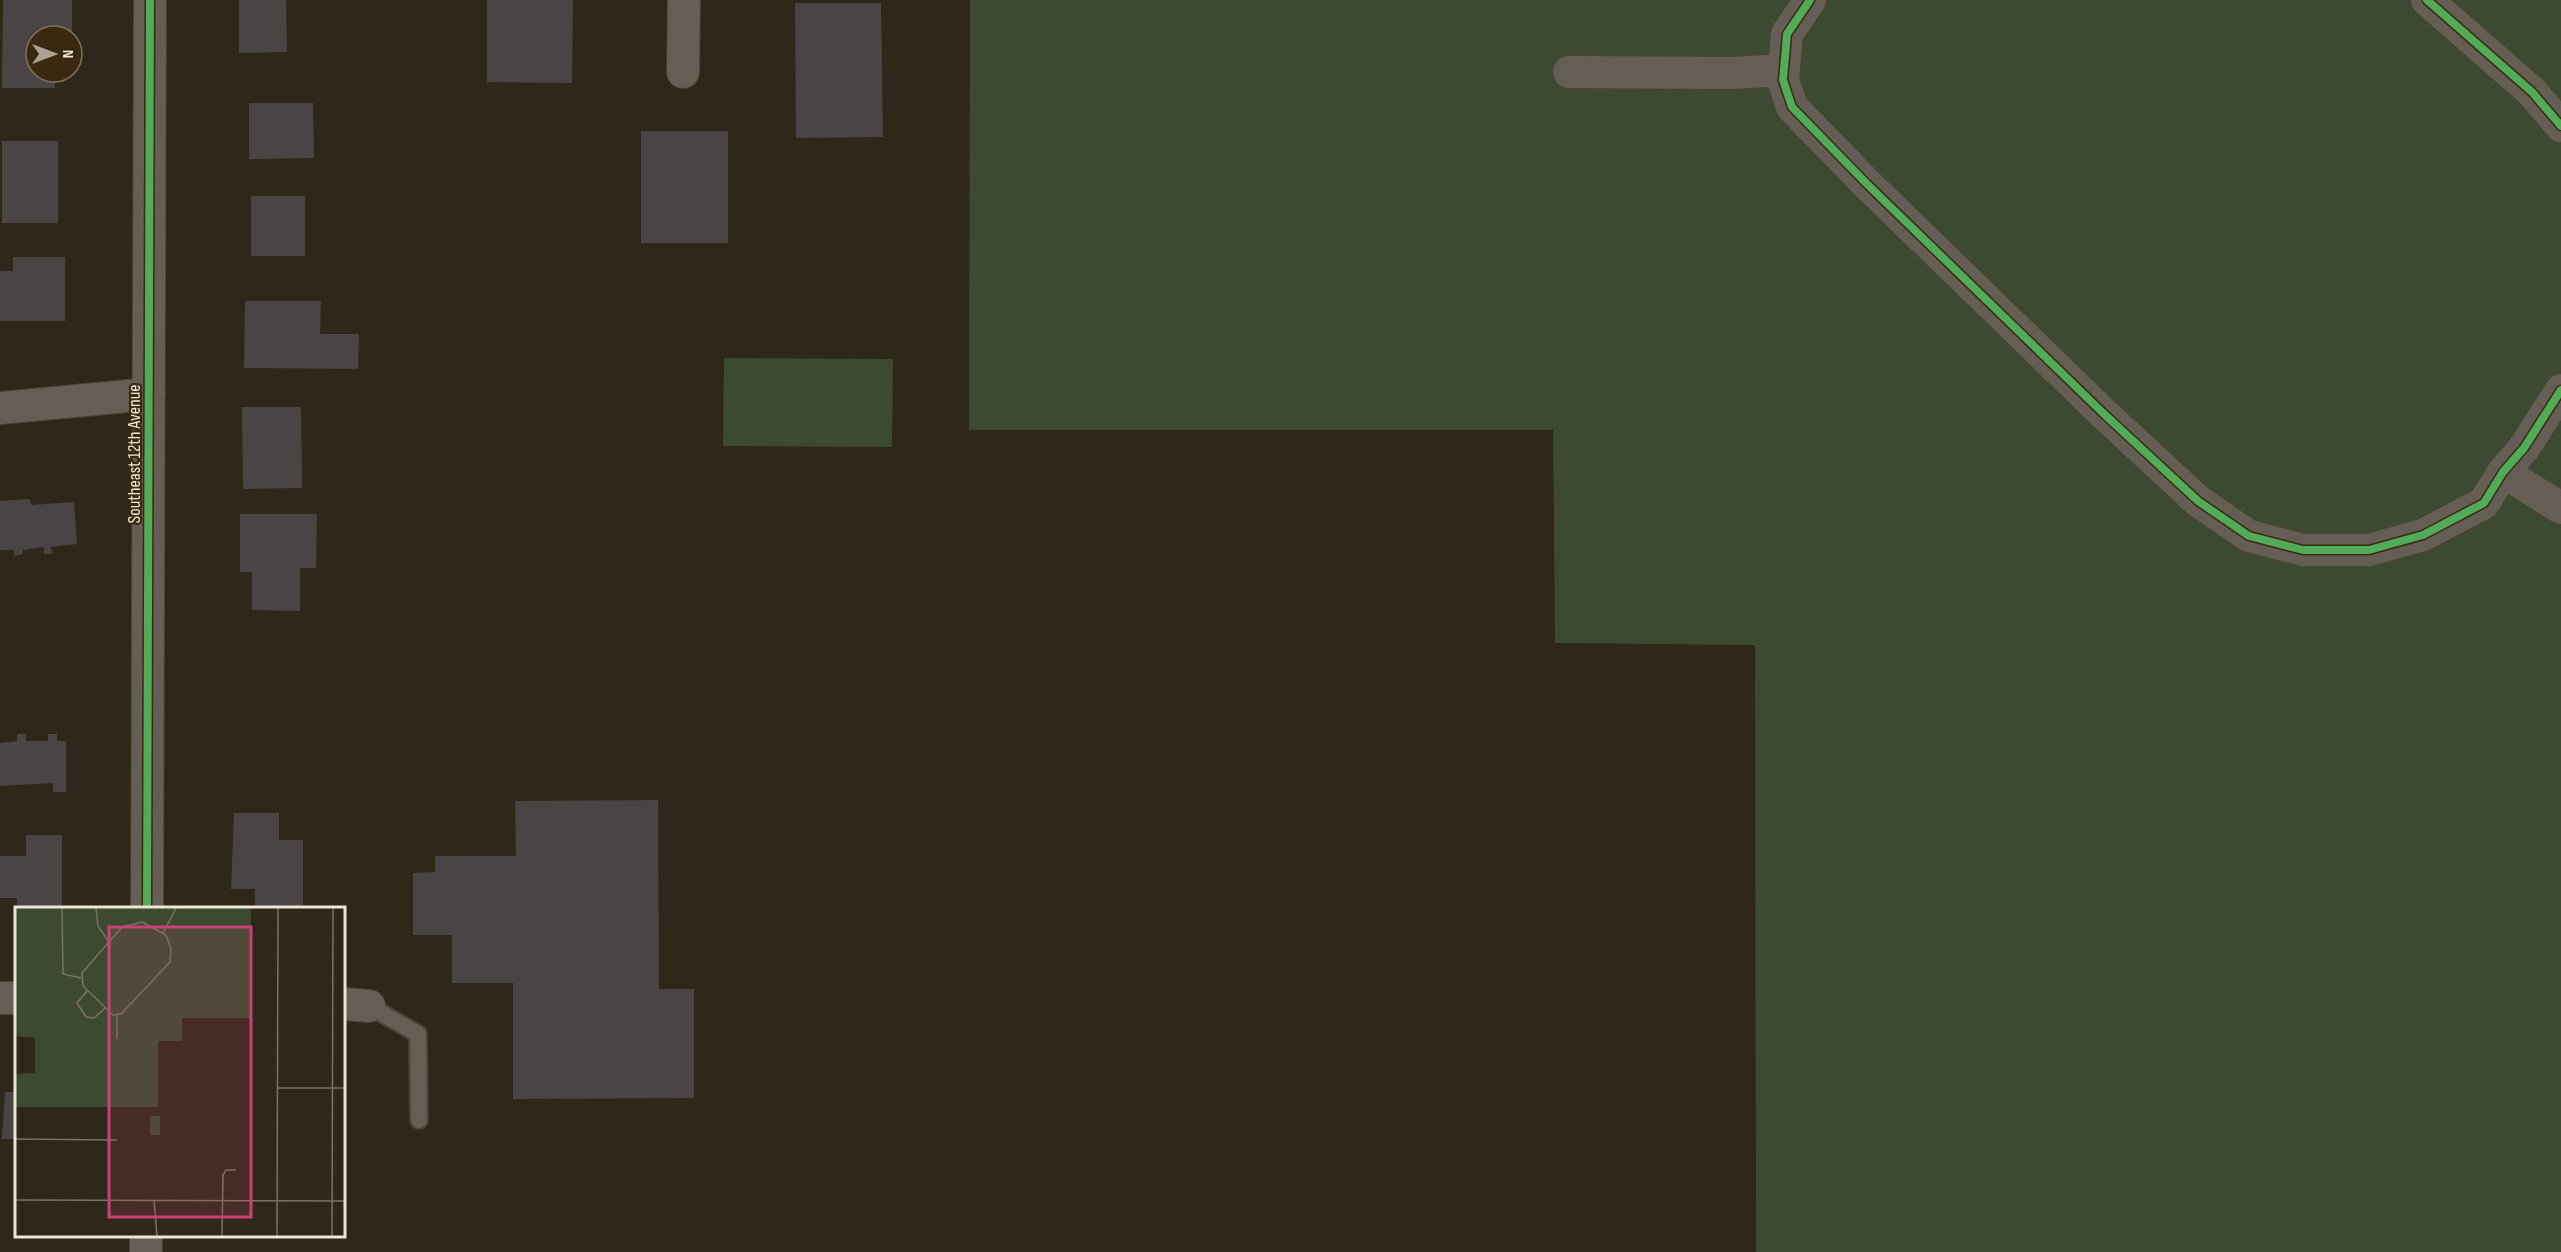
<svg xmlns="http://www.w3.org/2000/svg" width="2561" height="1252" viewBox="0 0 2561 1252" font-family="'Sofia Sans Condensed',sans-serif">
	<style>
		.green { fill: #3c4a31 }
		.building { fill: #4a4544 }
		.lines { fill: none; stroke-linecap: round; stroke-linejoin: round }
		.lane-casing { stroke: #4a4338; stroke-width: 20 }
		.street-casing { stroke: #4a4338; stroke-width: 34 }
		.lane { stroke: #655e54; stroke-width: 16 }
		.street { stroke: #655e54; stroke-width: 32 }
		.cycleway-casing { stroke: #382910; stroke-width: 11 }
		.cycleway { stroke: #51ab58; stroke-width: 8 }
		.labels { text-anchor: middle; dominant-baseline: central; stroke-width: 4.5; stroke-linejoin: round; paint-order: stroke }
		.street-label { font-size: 18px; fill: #efe5d6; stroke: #382910 }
		.inset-road { fill: none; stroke: #7c7365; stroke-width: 1.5 }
		.view { fill: #cb4174; fill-opacity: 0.15; stroke: #cb4174; stroke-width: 3 }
		.inset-edge { fill: none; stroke: #efe5d6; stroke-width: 3 }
	</style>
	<rect width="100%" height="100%" fill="#2f2719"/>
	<!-- green -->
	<path class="green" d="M 970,0 L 2561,0 L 2561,1252 L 1756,1252 L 1755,645 L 1555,643 L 1553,430 L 969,430 Z
		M 724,358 L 893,359 L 892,447 L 723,446 Z"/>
	<!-- building -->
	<path class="building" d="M 3,0 L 72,0 L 72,36 L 36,36 L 36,72 L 55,72 L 55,88 L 2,88 Z
		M 239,0 L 286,0 L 287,52 L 239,53 Z
		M 487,0 L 573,0 L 572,83 L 487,82 Z
		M 795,3 L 881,3 L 883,137 L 796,138 Z
		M 249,103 L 313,103 L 314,158 L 249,159 Z
		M 641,131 L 728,131 L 728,243 L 641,243 Z
		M 2,141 L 58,141 L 58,223 L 2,223 Z
		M 251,196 L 305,196 L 305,256 L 251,256 Z
		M 13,257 L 65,257 L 65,321 L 0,321 L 0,271 L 13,271 Z
		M 245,301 L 321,301 L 320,334 L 359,334 L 358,369 L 244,368 Z
		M 242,407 L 301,407 L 302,488 L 243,489 Z
		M 29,499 L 32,505 L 74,502 L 77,544 L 50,547 L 53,554 L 44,554 L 44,547 L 23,550 L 23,554 L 14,556 L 14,550 L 0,550 L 0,501 Z
		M 240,514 L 317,514 L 316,568 L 300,568 L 300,611 L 252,610 L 252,572 L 240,572 Z
		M 17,734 L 26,734 L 26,741 L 48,741 L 48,734 L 57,734 L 57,741 L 66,741 L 66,792 L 53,792 L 53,783 L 0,786 L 0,743 L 17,741 Z
		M 658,800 L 659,989 L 694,989 L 694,1098 L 513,1099 L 513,983 L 452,983 L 452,935 L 413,935 L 413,873 L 435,872 L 435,856 L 516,856 L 515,801 Z
		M 234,813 L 279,813 L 279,840 L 303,840 L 303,908 L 255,908 L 255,889 L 231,889 Z
		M 26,835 L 62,835 L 62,908 L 17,907 L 17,898 L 0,898 L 0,856 L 26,856 Z
		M 5,1092 L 16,1092 L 16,1139 L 2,1139 Z"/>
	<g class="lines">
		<!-- lane casing -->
		<g class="lane-casing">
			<path id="lane" d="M 369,1006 L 418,1034 L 419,1120"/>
		</g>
		<!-- street casing -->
		<g class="street-casing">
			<path id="street" d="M 1810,0 L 1787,34 L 1783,80 L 1792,107 L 1867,184 L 2103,413 L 2198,501 L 2249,536 L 2303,550 L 2369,550 L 2423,535 L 2484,503 L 2503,472 L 2524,448 L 2561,390
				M 2427,0 L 2532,92 L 2561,126
				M 683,72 L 684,0
				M 1569,72 L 1732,73 L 1783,70
				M 0,408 L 149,394
				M 2503,472 L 2561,508
				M 147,908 L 150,0
				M 0,998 L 16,998
				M 344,1004 L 369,1006
				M 146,1252 L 146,1236"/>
		</g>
		<!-- lane -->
		<use href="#lane" class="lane"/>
		<!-- street -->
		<use href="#street" class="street"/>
		<!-- cycleway casing -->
		<g class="cycleway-casing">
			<path id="cycleway" d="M 1810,0 L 1787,34 L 1783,80 L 1792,107 L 1867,184 L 2103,413 L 2198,501 L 2249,536 L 2303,550 L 2369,550 L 2423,535 L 2484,503 L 2503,472 L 2524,448 L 2561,390
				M 2427,0 L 2532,92 L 2561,126
				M 147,908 L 150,0"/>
		</g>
		<!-- cycleway -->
		<use href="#cycleway" class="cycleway"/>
	</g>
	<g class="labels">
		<!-- street labels -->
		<g class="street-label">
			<text transform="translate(134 454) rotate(-90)">Southeast 12th Avenue</text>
		</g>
	</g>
	<!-- overview -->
	<g transform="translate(15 907)">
		<rect width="330" height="330" fill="#2f2719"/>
		<path d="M 0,1 L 236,1 L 236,111 L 167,111 L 167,134 L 143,134 L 143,200 L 0,200 L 0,167 L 20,166 L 20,131 L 0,129 ZM 135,209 L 145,209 L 145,228 L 135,228 Z" fill="#3c4a31"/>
		<path class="inset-road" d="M 47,1 L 48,67 L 66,71M 81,1 L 83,19 L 94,35M 127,15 L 151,28 L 156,42 L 155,55 L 106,107 L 98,108 L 68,79 L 67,66 L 107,20 ZM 148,26 L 161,1M 72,84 L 62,96 L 71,110 L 79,111 L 90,101M 102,108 L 102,132M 263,181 L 330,181M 0,232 L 102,233M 0,293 L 330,294M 139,293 L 142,329M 207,329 L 208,268 L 211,263 L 221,263M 262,329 L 263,1M 317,329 L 318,1"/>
		<path class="view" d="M 94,20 L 236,20 L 236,310 L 94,310 Z"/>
		<rect width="330" height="330" class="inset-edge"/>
	</g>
	<!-- north arrow -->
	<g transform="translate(54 54) rotate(90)"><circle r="28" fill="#382910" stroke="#81745f" stroke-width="1.5"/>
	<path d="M0-4.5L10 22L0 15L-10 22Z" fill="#aca294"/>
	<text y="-9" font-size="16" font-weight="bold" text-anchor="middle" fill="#efe5d6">N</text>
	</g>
</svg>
